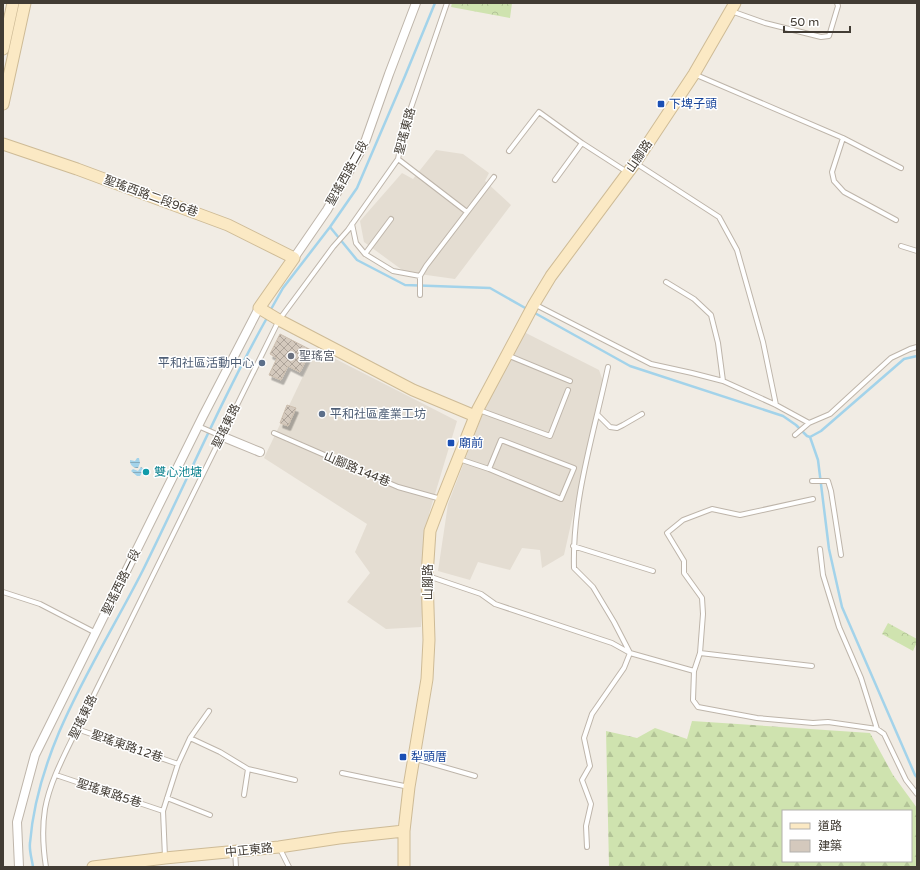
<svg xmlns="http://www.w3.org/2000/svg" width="920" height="870" viewBox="0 0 920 870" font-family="'Varela Round','Noto Sans TC',sans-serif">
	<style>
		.residential { fill: #e4ddd2 }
		.forest { fill: url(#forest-firs); fill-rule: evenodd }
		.park { fill: url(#park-crowns) }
		.water { fill: url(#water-rules) }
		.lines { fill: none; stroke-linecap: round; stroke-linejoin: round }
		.stream { stroke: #a3d3ea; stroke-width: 2.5 }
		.building { fill: url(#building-cross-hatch); stroke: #ccbeae; filter: url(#shadow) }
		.lane-casing { stroke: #beb5aa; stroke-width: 6 }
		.street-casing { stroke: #beb5aa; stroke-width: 10 }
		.secondary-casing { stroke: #cebb96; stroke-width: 13 }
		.lane { stroke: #fff; stroke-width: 4 }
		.street { stroke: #fff; stroke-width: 8 }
		.secondary { stroke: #fbe9c4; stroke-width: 11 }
		.transit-dot { fill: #1a4fb4; stroke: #fff; stroke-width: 1.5 }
		.worship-dot { fill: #6b7280; stroke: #fff; stroke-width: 1.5 }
		.service-dot { fill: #5c6f8a; stroke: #fff; stroke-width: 1.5 }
		.culture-dot { fill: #0f9aa8; stroke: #fff; stroke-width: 1.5 }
		.labels { text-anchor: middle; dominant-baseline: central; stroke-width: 3; stroke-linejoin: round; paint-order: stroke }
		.transit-label { font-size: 12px; fill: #164399; stroke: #fff; text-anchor: start }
		.street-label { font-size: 12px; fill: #423c34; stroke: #fff }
		.worship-label { font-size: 12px; fill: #5b616d; stroke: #fff; text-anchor: start }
		.service-label { font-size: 12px; fill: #4e5e75; stroke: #fff; text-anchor: end }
		.culture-label { font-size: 12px; fill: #0d838f; stroke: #fff; text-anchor: start }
	</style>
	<defs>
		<pattern id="forest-firs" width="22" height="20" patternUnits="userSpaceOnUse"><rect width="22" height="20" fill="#cfe3af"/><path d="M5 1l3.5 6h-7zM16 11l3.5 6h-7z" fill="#b3c497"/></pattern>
		<pattern id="park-crowns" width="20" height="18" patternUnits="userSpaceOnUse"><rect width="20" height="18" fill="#cfe3af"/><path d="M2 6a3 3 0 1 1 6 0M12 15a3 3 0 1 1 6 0" fill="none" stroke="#b3c497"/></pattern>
		<pattern id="water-rules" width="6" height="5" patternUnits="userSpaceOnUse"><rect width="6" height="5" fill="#a3d3ea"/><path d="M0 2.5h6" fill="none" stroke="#86acbe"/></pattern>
		<pattern id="building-cross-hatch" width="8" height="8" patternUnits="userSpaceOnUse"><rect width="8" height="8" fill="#d4c9bd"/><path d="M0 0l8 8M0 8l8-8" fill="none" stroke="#aea49a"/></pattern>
		<filter id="shadow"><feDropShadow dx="2.5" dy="4.5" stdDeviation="0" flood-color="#0004"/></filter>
	</defs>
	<rect width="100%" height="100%" fill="#f1ece4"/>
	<!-- residential -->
	<path class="residential" d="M 436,150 L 463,154 L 489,173 L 485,181 L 511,205 L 455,279 L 405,272 L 364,242 L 360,221 L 402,173 L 413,179 Z
		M 524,332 L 599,370 L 603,381 L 564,555 L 542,568 L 540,550 L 522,548 L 510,570 L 478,562 L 470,580 L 438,571 L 448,504 L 486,405 Z
		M 316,349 L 457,421 L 429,514 L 421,627 L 386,629 L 347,602 L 370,573 L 355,552 L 367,524 L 264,458 Z"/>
	<!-- forest -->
	<path class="forest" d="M 692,721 L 870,733 L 893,775 L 917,808 L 917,867 L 609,866 L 606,731 L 637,738 L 655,728 L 687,739 ZM 783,811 L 911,811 L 911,861 L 783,861 Z"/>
	<!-- park -->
	<path class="park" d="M 452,3 L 512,3 L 510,18 L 451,7 Z
		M 888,623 L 917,639 L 917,642 L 913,651 L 882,634 Z"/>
	<!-- water -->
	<path class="water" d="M 137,458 L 139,458 L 140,463 L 138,468 C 134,468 131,466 130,462 L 130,460 L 135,461 Z
		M 141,467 L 144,469 L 143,471 L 140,476 L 137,476 L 131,471 L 133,469 L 138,471 Z"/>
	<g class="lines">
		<!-- stream -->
		<path class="stream" d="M 330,227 L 357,260 L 405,285 L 490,288 L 527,309
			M 270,311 L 283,288 L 330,227 L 357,188 L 405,76 L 435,3
			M 533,312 L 630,366 L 783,416 L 796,425 L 807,436 L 810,437 L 818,460 L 829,549 L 842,607 L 915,775 L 917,777
			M 810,437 L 821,431 L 904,359 L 917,356
			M 33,867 C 32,859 29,851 30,843 C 38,743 99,657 143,570 C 185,485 222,398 268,316"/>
	</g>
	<!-- building -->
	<path class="building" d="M 280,334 L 311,350 L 300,372 L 288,366 L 281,380 L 269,375 L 277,358 L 270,354 Z
		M 287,405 L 296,408 L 288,426 L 280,423 Z"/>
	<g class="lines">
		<!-- lane casing -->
		<g class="lane-casing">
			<path id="lane" d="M 731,11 L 765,23 L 821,37 L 829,36 L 838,6 L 837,3
				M 694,74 L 843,138 L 901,168
				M 843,138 L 832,172 L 834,181 L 844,192 L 896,220
				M 509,151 L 539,112 L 582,143 L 627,172
				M 398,159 L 467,212
				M 637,164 L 719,217 L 737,250 L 763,342 L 776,405
				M 555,180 L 582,143
				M 352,224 L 356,243 L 365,254 L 393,271 L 420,276
				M 901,246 L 917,251
				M 365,254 L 391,219
				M 666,282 L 694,299 L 711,315 L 718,343 L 723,381
				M 420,295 L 420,276 L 426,266 L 494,177
				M 534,304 L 651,364 L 692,373 L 723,381 L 776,405 L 809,423 L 830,414 L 891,358 L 910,349 L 917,347
				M 507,355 L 570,381
				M 479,410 L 550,436 L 568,390
				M 598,415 L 610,427 L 617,428 L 623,425 L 642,414
				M 198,426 L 221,436
				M 274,433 L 398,487 L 441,499
				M 795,435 L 809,423
				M 459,459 L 489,469 L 561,499 L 574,468 L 501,440 L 489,469
				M 812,481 L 828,481 L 831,491 L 841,555
				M 813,499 L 740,515 L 712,509 L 683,520 L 667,533 L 684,561 L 684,573 L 702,598 L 703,614 L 700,653 L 694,671 L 693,700 L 698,707 L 757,718 L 813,723 L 828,722 L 877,729
				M 573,546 L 653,571
				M 820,549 L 823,575 L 839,627 L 861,678 L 877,729 L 884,734 L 906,780 L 917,794
				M 428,576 L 481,594 L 495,604 L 612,643 L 630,653 L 694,671
				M 3,592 L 40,604 L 96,633
				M 700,653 L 812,666
				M 77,729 L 178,764
				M 190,738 L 220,752 L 248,769 L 295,780
				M 416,759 L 475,776
				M 342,773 L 409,787
				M 56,775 L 163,811
				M 244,795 L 248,769
				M 167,798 L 210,815
				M 587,847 L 586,826 L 591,804 L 582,780 L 590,766 L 584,738 L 592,714 L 624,668 L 630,653 L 614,622 L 593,587 L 574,568 C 572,500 594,433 608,367
				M 280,849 L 289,867
				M 235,851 L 236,867
				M 165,857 L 163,811 L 178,764 L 190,738 L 209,711
				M 46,867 C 43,848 42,828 45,809 C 50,781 65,754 77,729 L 279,320 L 333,247 L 348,230 L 398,159 L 405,125 L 447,3"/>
		</g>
		<!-- street casing -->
		<g class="street-casing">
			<path id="street" d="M 294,258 L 327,210 L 364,145 L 389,74 L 416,3
				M 221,436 L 260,452
				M 19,867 L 17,822 L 35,755 L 203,416 L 259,308"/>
		</g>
		<!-- secondary casing -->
		<g class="secondary-casing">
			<path id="secondary" d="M 3,49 L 13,3
				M 3,104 L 25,3
				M 3,144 L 77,169 L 228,225 L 294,258 L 259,308 L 279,320 L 413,390 L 475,416
				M 93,867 L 165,858 L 279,847 L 339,838 L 404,831
				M 404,867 L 404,831 L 409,787 L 427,679 L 429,640 L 427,576 L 430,531 L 442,499 L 478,409 L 534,304 L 551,276 L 635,163 L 694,74 L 735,3"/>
		</g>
		<!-- lane -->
		<use href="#lane" class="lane"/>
		<!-- street -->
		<use href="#street" class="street"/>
		<!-- secondary -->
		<use href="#secondary" class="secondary"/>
	</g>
	<!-- markers -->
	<g class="transit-dot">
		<rect x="657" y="100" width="8" height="8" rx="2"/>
		<rect x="447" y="439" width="8" height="8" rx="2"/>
		<rect x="399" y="753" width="8" height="8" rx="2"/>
	</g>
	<circle class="worship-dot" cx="291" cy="356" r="4"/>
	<g class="service-dot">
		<circle cx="262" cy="363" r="4"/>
		<circle cx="322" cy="414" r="4"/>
	</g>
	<circle class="culture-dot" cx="146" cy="472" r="4"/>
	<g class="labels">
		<!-- transit labels -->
		<g class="transit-label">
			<text x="669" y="104">下埤子頭</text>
			<text x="459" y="443">廟前</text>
			<text x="411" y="757">犁頭厝</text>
		</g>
		<!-- street labels -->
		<g class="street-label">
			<text transform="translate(405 131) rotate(-75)">聖瑤東路</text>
			<text transform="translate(639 156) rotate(-56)">山腳路</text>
			<text transform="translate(347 173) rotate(-61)">聖瑤西路二段</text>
			<text transform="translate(151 196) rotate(20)">聖瑤西路二段96巷</text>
			<text transform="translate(226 426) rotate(-64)">聖瑤東路</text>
			<text transform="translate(357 469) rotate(23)">山腳路144巷</text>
			<text transform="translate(121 582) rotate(-64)">聖瑤西路一段</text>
			<text transform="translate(428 582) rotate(-90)">山腳路</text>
			<text transform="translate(83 717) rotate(-64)">聖瑤東路</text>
			<text transform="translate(127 746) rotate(19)">聖瑤東路12巷</text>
			<text transform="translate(109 793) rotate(18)">聖瑤東路5巷</text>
			<text transform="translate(249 850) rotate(-6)">中正東路</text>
		</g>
		<!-- worship labels -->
		<g class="worship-label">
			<text x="299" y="356">聖瑤宮</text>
		</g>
		<!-- service labels -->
		<g class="service-label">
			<text x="254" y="363">平和社區活動中心</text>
			<text x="330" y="414" text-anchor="start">平和社區產業工坊</text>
		</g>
		<!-- culture labels -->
		<g class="culture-label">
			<text x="154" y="472">雙心池塘</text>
		</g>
	</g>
	<!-- border -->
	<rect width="920" height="870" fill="none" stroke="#423c34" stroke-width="8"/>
	<!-- legend -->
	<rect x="782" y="810" width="130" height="52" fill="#ffffff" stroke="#b3b1ae"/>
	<rect x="790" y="823" width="20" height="6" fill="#fbe9c4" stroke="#b3b1ae"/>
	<text x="818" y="830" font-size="12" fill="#423c34">道路</text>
	<rect x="790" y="840" width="20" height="12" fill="#d4c9bd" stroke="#b3b1ae"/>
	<text x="818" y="850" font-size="12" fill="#423c34">建築</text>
	<!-- scale -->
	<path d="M784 26v6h66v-6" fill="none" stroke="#423c34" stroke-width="2"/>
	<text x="790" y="26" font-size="12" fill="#423c34" stroke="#ffffff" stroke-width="3" paint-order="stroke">50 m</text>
</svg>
